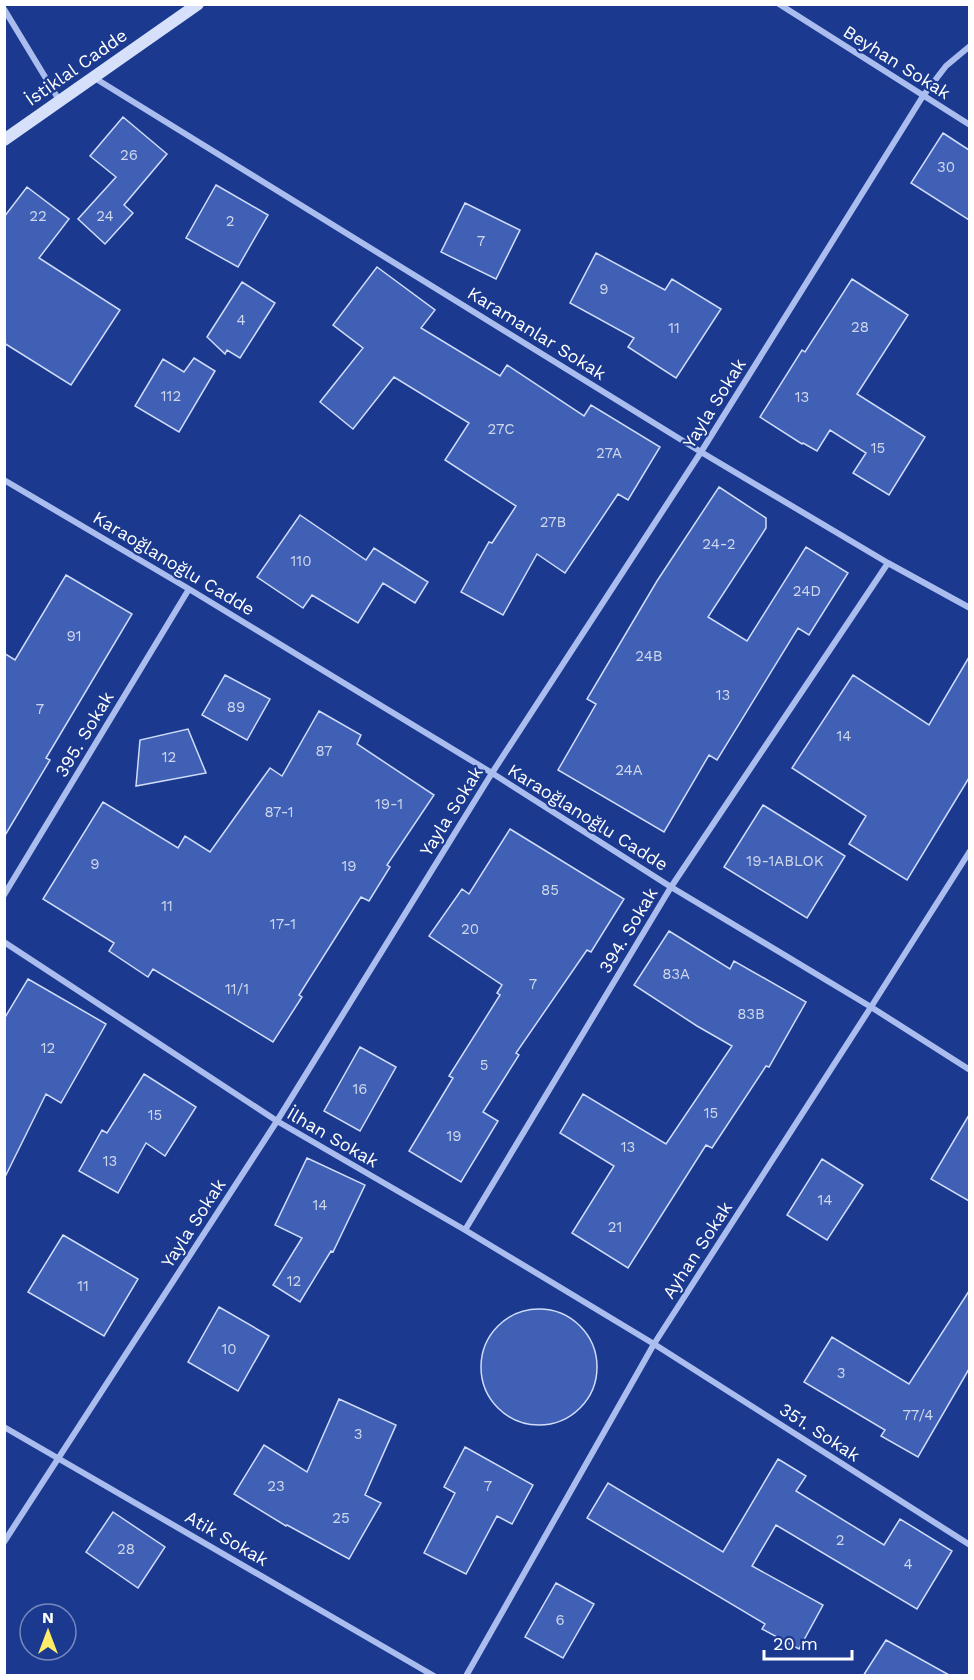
<svg xmlns="http://www.w3.org/2000/svg" width="974" height="1680" viewBox="0 0 974 1680" font-family="'Work Sans',sans-serif">
	<style>
		.building { fill: #3f60b5; stroke: #d0dcfa; stroke-width: 1.5 }
		.lines { fill: none; stroke-linecap: round; stroke-linejoin: round }
		.street { stroke: #aabdee; stroke-width: 6 }
		.secondary { stroke: #d7e0fa; stroke-width: 12 }
		.labels { text-anchor: middle; dominant-baseline: central; stroke-width: 4.5; stroke-linejoin: round; paint-order: stroke }
		.number-label { font-size: 15px; fill: #cfd7ec }
		.street-label { font-size: 18px; fill: #fff; stroke: #1b3a8f }
	</style>
	<rect width="100%" height="100%" fill="#1b3a8f"/>
	<!-- building -->
	<path class="building" d="M 123,117 L 167,154 L 124,205 L 133,213 L 105,244 L 78,219 L 116,177 L 90,156 Z
		M 943,133 L 969,150 L 969,220 L 911,183 Z
		M 216,185 L 268,215 L 238,267 L 186,238 Z
		M 27,187 L 69,219 L 39,258 L 120,310 L 71,385 L 4,343 L 4,217 Z
		M 465,203 L 520,230 L 496,279 L 441,252 Z
		M 596,253 L 665,290 L 672,279 L 721,309 L 676,378 L 628,347 L 634,338 L 570,303 Z
		M 377,267 L 435,310 L 421,328 L 500,376 L 507,365 L 584,416 L 591,405 L 660,447 L 628,500 L 618,494 L 565,573 L 537,554 L 503,615 L 461,592 L 489,542 L 492,543 L 516,506 L 445,460 L 469,423 L 394,377 L 353,429 L 320,402 L 363,348 L 333,325 Z
		M 852,279 L 908,315 L 857,394 L 925,437 L 889,495 L 853,473 L 866,453 L 830,430 L 817,451 L 803,443 L 802,444 L 760,417 L 802,350 L 805,352 Z
		M 242,282 L 275,303 L 240,358 L 227,350 L 225,354 L 207,337 Z
		M 194,358 L 215,371 L 179,432 L 135,406 L 163,359 L 184,372 Z
		M 719,487 L 766,518 L 766,528 L 708,617 L 747,641 L 806,547 L 848,573 L 809,635 L 798,628 L 717,760 L 709,755 L 664,832 L 558,770 L 596,704 L 587,699 L 657,581 Z
		M 300,515 L 366,560 L 374,548 L 428,582 L 415,603 L 383,583 L 358,623 L 312,595 L 303,608 L 257,577 Z
		M 66,575 L 132,614 L 46,758 L 50,760 L 4,837 L 4,653 L 15,660 Z
		M 969,657 L 969,778 L 907,880 L 849,844 L 866,816 L 792,768 L 853,675 L 929,725 Z
		M 225,675 L 270,699 L 247,740 L 202,715 Z
		M 319,711 L 361,735 L 357,744 L 434,795 L 387,865 L 390,867 L 369,901 L 361,897 L 299,995 L 302,997 L 273,1042 L 153,969 L 148,977 L 109,951 L 114,943 L 43,899 L 103,802 L 178,848 L 185,836 L 210,852 L 270,768 L 282,776 Z
		M 188,729 L 206,773 L 136,786 L 140,740 Z
		M 763,805 L 845,856 L 807,918 L 724,867 Z
		M 510,829 L 624,899 L 591,952 L 587,950 L 516,1053 L 519,1055 L 483,1112 L 498,1121 L 461,1182 L 409,1151 L 453,1078 L 449,1076 L 500,995 L 497,993 L 502,985 L 429,936 L 462,889 L 469,894 Z
		M 669,931 L 730,969 L 734,961 L 806,1002 L 769,1067 L 766,1066 L 712,1148 L 706,1145 L 628,1268 L 572,1233 L 614,1166 L 560,1133 L 583,1094 L 666,1144 L 732,1046 L 697,1026 L 634,985 Z
		M 28,979 L 106,1024 L 61,1103 L 46,1094 L 4,1179 L 4,1019 Z
		M 360,1047 L 396,1067 L 360,1131 L 324,1111 Z
		M 144,1074 L 196,1107 L 165,1156 L 146,1143 L 118,1193 L 79,1171 L 102,1130 L 107,1133 Z
		M 969,1115 L 969,1201 L 931,1179 Z
		M 307,1158 L 365,1185 L 333,1252 L 331,1251 L 300,1302 L 273,1285 L 302,1238 L 275,1225 Z
		M 822,1159 L 863,1185 L 827,1240 L 787,1215 Z
		M 63,1235 L 138,1279 L 104,1336 L 28,1292 Z
		M 969,1291 L 969,1369 L 918,1457 L 881,1436 L 885,1430 L 804,1382 L 832,1337 L 909,1384 Z
		M 219,1307 L 269,1336 L 238,1391 L 188,1362 Z
		M481 1367a58 58 0 1 1 116 0a58 58 0 1 1-116 0Z
		M 339,1399 L 396,1425 L 365,1495 L 381,1503 L 349,1559 L 287,1525 L 286,1526 L 234,1494 L 264,1445 L 307,1472 Z
		M 465,1447 L 533,1485 L 512,1524 L 497,1516 L 466,1574 L 424,1553 L 455,1493 L 444,1487 Z
		M 778,1459 L 806,1476 L 796,1491 L 884,1545 L 900,1519 L 952,1551 L 917,1609 L 776,1525 L 752,1566 L 823,1605 L 799,1649 L 762,1629 L 765,1624 L 587,1518 L 608,1483 L 723,1552 Z
		M 113,1512 L 165,1547 L 138,1588 L 86,1552 Z
		M 556,1583 L 594,1604 L 563,1658 L 525,1637 Z
		M 886,1640 L 951,1676 L 863,1676 Z"/>
	<g class="lines">
		<!-- street -->
		<path class="street" d="M 779,4 L 970,125
			M 4,9 L 59,100
			M 93,77 L 701,452 L 888,563 L 970,608
			M 4,480 L 189,589 L 492,773 L 671,887 L 871,1007 L 970,1070
			M 4,895 L 189,589
			M 4,942 L 277,1121 L 465,1230 L 654,1344 L 970,1545
			M 465,1230 L 671,887 L 888,563
			M 4,1427 L 434,1676
			M 4,1542 L 277,1121 L 492,773 L 701,452 L 923,96 L 946,66 L 970,46
			M 466,1676 L 654,1344 L 871,1007 L 970,851"/>
		<!-- secondary -->
		<path class="secondary" d="M 4,140 L 198,4"/>
	</g>
	<g class="labels">
		<!-- number labels -->
		<g class="number-label">
			<text x="129" y="155">26</text>
			<text x="946" y="167">30</text>
			<text x="38" y="216">22</text>
			<text x="105" y="216">24</text>
			<text x="230" y="221">2</text>
			<text x="481" y="241">7</text>
			<text x="604" y="289">9</text>
			<text x="241" y="320">4</text>
			<text x="860" y="327">28</text>
			<text x="674" y="328">11</text>
			<text x="171" y="396">112</text>
			<text x="802" y="397">13</text>
			<text x="501" y="429">27C</text>
			<text x="878" y="448">15</text>
			<text x="609" y="453">27A</text>
			<text x="553" y="522">27B</text>
			<text x="719" y="544">24-2</text>
			<text x="301" y="561">110</text>
			<text x="807" y="591">24D</text>
			<text x="74" y="636">91</text>
			<text x="649" y="656">24B</text>
			<text x="723" y="695">13</text>
			<text x="236" y="707">89</text>
			<text x="40" y="709">7</text>
			<text x="844" y="736">14</text>
			<text x="324" y="751">87</text>
			<text x="169" y="757">12</text>
			<text x="629" y="770">24A</text>
			<text x="389" y="804">19-1</text>
			<text x="279" y="812">87-1</text>
			<text x="785" y="861">19-1ABLOK</text>
			<text x="95" y="864">9</text>
			<text x="349" y="866">19</text>
			<text x="550" y="890">85</text>
			<text x="167" y="906">11</text>
			<text x="283" y="924">17-1</text>
			<text x="470" y="929">20</text>
			<text x="676" y="974">83A</text>
			<text x="533" y="984">7</text>
			<text x="237" y="989">11/1</text>
			<text x="751" y="1014">83B</text>
			<text x="48" y="1048">12</text>
			<text x="484" y="1065">5</text>
			<text x="360" y="1089">16</text>
			<text x="711" y="1113">15</text>
			<text x="155" y="1115">15</text>
			<text x="454" y="1136">19</text>
			<text x="628" y="1147">13</text>
			<text x="110" y="1161">13</text>
			<text x="825" y="1200">14</text>
			<text x="320" y="1205">14</text>
			<text x="615" y="1227">21</text>
			<text x="294" y="1281">12</text>
			<text x="83" y="1286">11</text>
			<text x="229" y="1349">10</text>
			<text x="841" y="1373">3</text>
			<text x="918" y="1415">77/4</text>
			<text x="358" y="1434">3</text>
			<text x="276" y="1486">23</text>
			<text x="488" y="1486">7</text>
			<text x="341" y="1518">25</text>
			<text x="840" y="1540">2</text>
			<text x="126" y="1549">28</text>
			<text x="908" y="1564">4</text>
			<text x="560" y="1620">6</text>
		</g>
		<!-- street labels -->
		<g class="street-label">
			<text transform="translate(897 62) rotate(32)">Beyhan Sokak</text>
			<text transform="translate(76 67) rotate(-35)">İstiklal Cadde</text>
			<text transform="translate(537 333) rotate(32)">Karamanlar Sokak</text>
			<text transform="translate(714 403) rotate(-58)">Yayla Sokak</text>
			<text transform="translate(174 563) rotate(31)">Karaoğlanoğlu Cadde</text>
			<text transform="translate(84 734) rotate(-59)">395. Sokak</text>
			<text transform="translate(451 811) rotate(-58)">Yayla Sokak</text>
			<text transform="translate(588 817) rotate(32)">Karaoğlanoğlu Cadde</text>
			<text transform="translate(628 930) rotate(-59)">394. Sokak</text>
			<text transform="translate(333 1137) rotate(30)">İlhan Sokak</text>
			<text transform="translate(193 1223) rotate(-57)">Yayla Sokak</text>
			<text transform="translate(697 1250) rotate(-57)">Ayhan Sokak</text>
			<text transform="translate(820 1432) rotate(33)">351. Sokak</text>
			<text transform="translate(227 1538) rotate(30)">Atik Sokak</text>
		</g>
	</g>
	<!-- border -->
	<rect width="974" height="1680" fill="none" stroke="#ffffff" stroke-width="12"/>
	<!-- north arrow -->
	<g transform="translate(48 1632)"><circle r="28" fill="#1b3a8f" stroke="#7689bc" stroke-width="1.5"/>
	<path d="M0-4.5L10 22L0 15L-10 22Z" fill="#ffed67"/>
	<text y="-9" font-size="16" font-weight="bold" text-anchor="middle" fill="#ffffff">N</text>
	</g>
	<!-- scale -->
	<path d="M764 1650v9h88v-9" fill="none" stroke="#ffffff" stroke-width="3"/>
	<text x="773" y="1650" font-size="18" fill="#ffffff" stroke="#1b3a8f" stroke-width="4.5" paint-order="stroke">20 m</text>
</svg>
